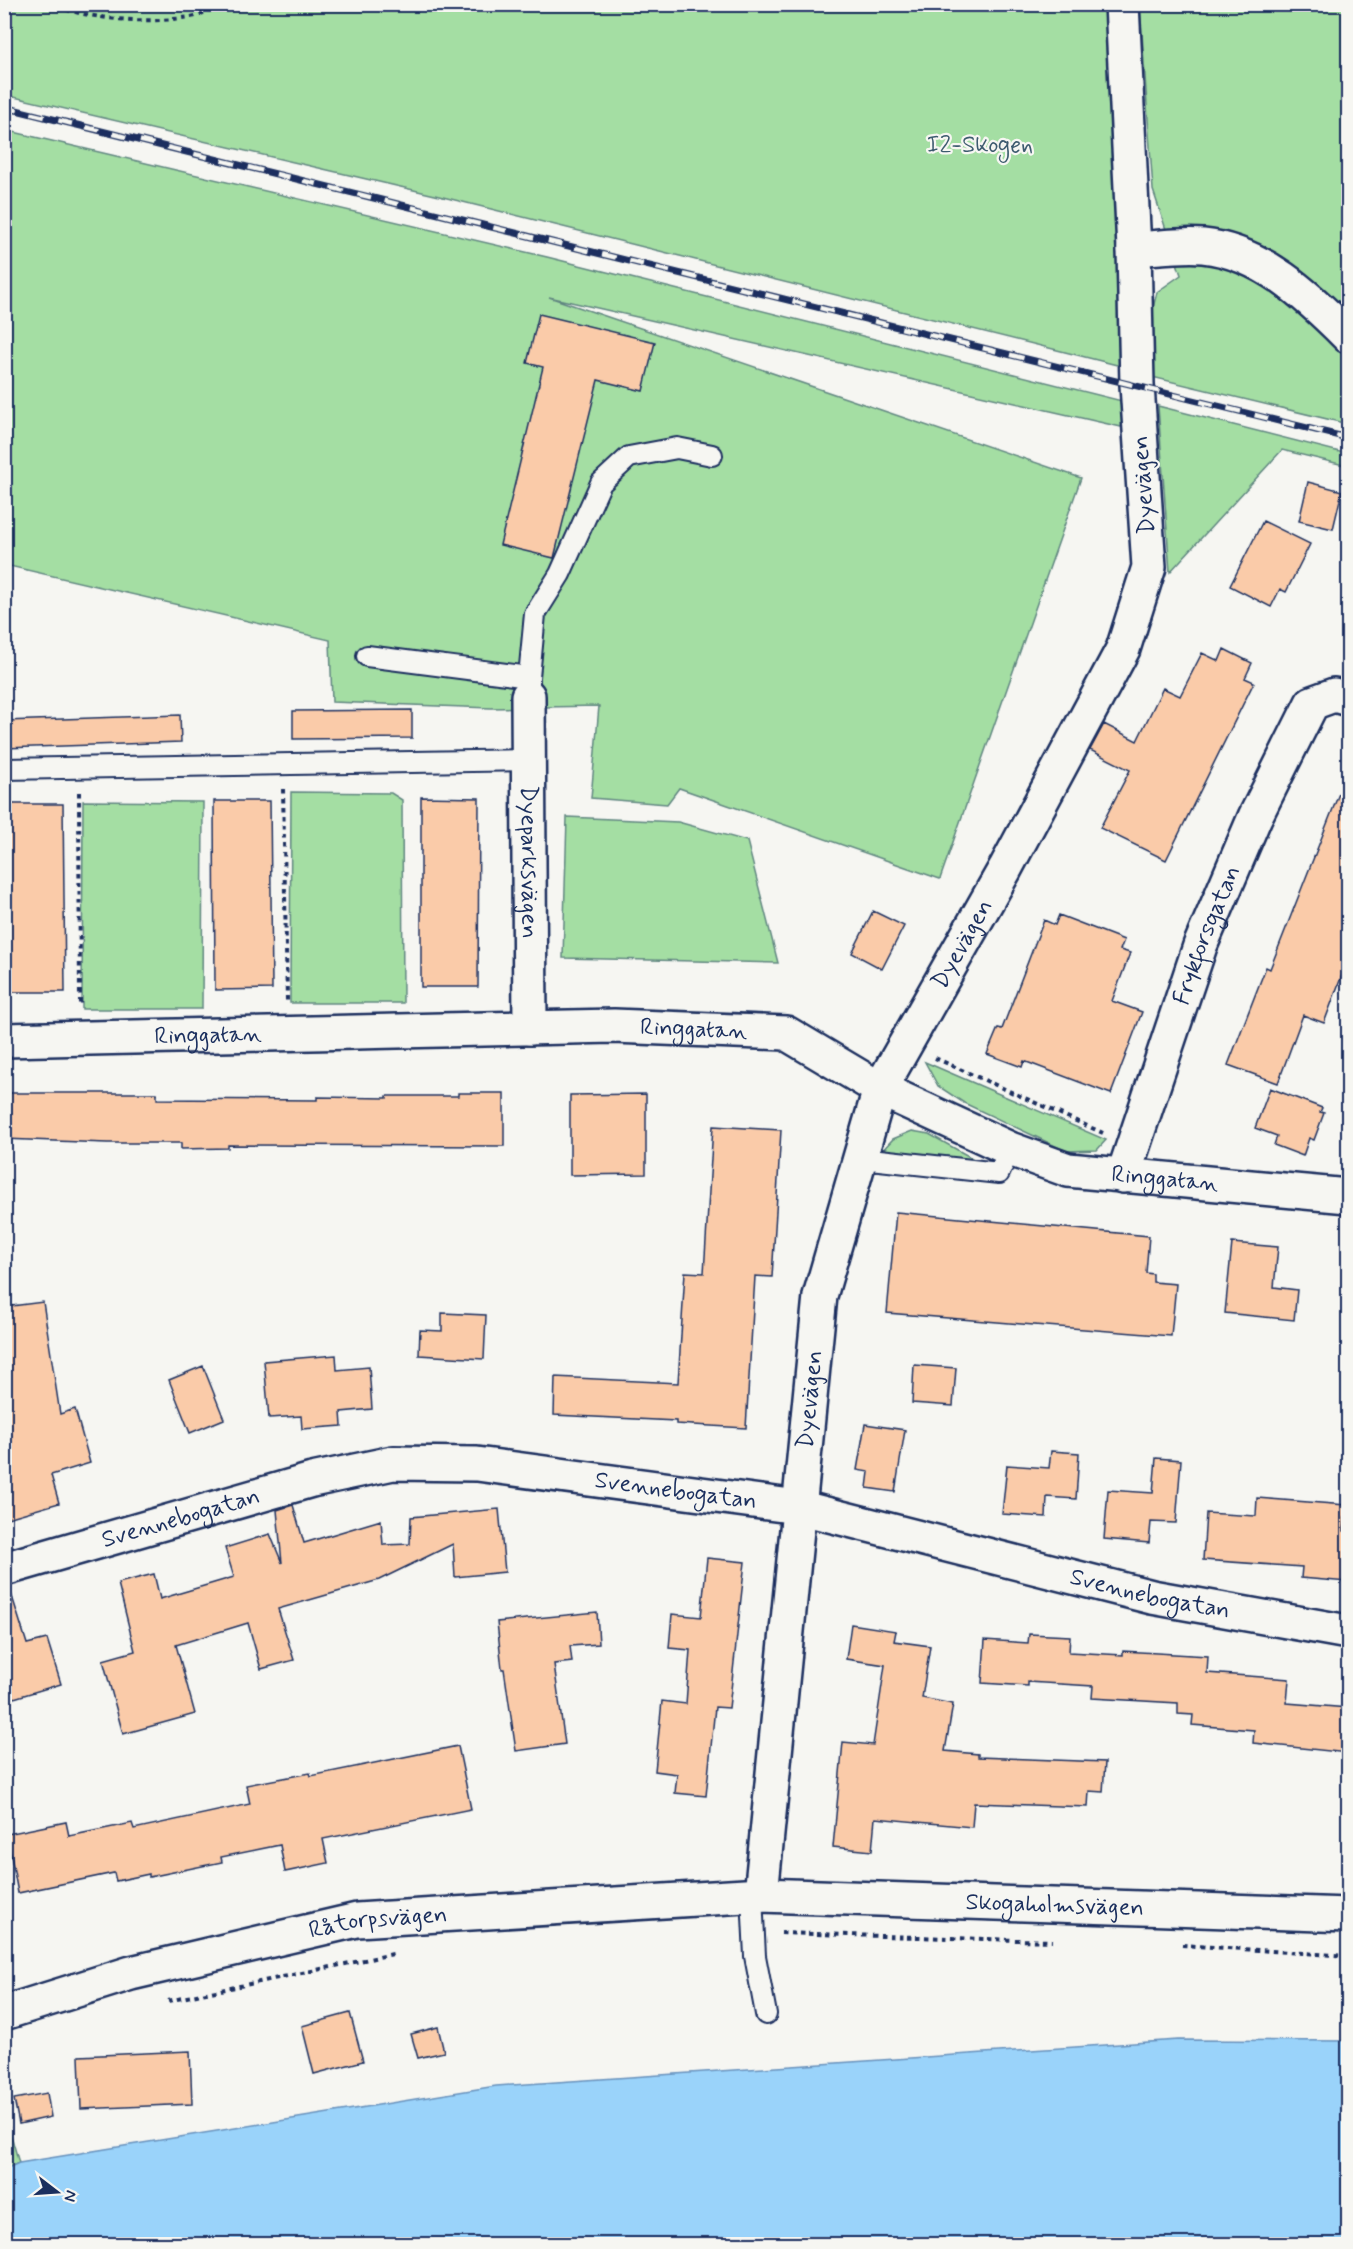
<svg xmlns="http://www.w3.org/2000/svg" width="1353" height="2249" viewBox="0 0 1353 2249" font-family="Mynerve,sans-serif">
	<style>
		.green { fill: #a4dea3; stroke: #608680; stroke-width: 1.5 }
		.water { fill: #9ad3fa; stroke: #6791bc; stroke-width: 1.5 }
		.building { fill: #facba9; stroke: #1b2f5e; stroke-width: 1.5 }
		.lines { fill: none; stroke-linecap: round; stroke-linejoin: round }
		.lane-casing { stroke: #1b2f5e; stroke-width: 24 }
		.street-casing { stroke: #1b2f5e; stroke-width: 38 }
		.secondary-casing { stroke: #1b2f5e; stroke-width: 38 }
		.path { stroke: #1b2f5e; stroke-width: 4; stroke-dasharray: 4.5 4.5; stroke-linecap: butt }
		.lane { stroke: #f6f6f2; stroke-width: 20 }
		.street { stroke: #f6f6f2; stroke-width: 33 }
		.secondary { stroke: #f6f6f2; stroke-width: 33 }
		.rail-casing { stroke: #1b2f5e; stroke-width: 7 }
		.rail { stroke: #f6f6f2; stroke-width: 4.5; stroke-dasharray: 14; stroke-linecap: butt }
		.labels { text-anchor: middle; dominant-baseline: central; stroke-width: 4.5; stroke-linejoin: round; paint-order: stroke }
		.park-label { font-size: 24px; fill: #3d5b6f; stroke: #f6f6f2 }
		.street-label { font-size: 24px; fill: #1b2f5e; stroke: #f6f6f2 }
	</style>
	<rect width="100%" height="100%" fill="#f6f6f2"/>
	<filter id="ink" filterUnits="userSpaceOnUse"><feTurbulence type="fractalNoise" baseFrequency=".0167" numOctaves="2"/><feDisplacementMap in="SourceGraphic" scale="12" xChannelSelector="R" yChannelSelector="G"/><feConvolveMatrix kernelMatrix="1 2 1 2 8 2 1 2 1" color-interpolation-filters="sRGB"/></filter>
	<g filter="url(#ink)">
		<!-- green -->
		<path class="green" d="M 5,5 L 1111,5 L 1125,367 L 435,195 L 5,95 Z
			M 1140,5 L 1348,5 L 1348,424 L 1152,377 L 1150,320 L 1157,292 L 1181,275 L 1153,190 Z
			M 5,130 L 547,257 L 1130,403 L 1130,429 L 549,297 L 1081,478 L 940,879 L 679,788 L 667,804 L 591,798 L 599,706 L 491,708 L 332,702 L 330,640 L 5,565 Z
			M 1158,406 L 1348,454 L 1348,466 L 1282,450 L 1170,572 Z
			M 291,792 L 391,793 L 402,800 L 403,1003 L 290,1003 Z
			M 83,801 L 203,802 L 202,1009 L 82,1009 Z
			M 567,817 L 678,822 L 747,841 L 778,963 L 563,958 Z
			M 925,1062 L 1106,1140 L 1097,1150 L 1066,1151 L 964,1103 L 938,1086 Z
			M 912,1131 L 929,1134 L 979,1162 L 880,1153 L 893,1139 Z
			M 4,2111 L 19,2163 L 5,2169 L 4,2169 Z"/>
		<!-- water -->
		<path class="water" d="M 1178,2040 L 1348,2041 L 1348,2244 L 5,2244 L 5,2169 L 19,2163 L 496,2086 Z"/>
		<!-- building -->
		<path class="building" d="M 539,314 L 655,342 L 643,391 L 598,380 L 554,558 L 500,545 L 543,367 L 527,363 Z
			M 1308,482 L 1342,491 L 1333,529 L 1299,521 Z
			M 1263,521 L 1310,544 L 1286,592 L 1280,589 L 1271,607 L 1230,586 Z
			M 1224,649 L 1252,663 L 1245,678 L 1254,682 L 1166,860 L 1100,828 L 1130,770 L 1090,750 L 1104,724 L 1137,741 L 1163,688 L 1180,696 L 1202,653 L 1219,661 Z
			M 412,710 L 412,738 L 293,739 L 293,711 Z
			M 180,715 L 181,742 L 4,748 L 4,721 Z
			M 1347,773 L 1348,959 L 1324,1023 L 1303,1015 L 1278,1083 L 1228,1065 L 1266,967 L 1270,969 Z
			M 421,797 L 479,798 L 478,987 L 421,987 Z
			M 214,801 L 270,801 L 272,989 L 215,990 Z
			M 4,804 L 63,804 L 65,992 L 5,992 Z
			M 873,911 L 904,926 L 882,969 L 852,953 Z
			M 1059,915 L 1124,940 L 1120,950 L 1130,953 L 1112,1001 L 1142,1012 L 1111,1094 L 1024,1061 L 1022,1067 L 987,1054 L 998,1028 L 1002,1029 L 1044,920 L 1055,925 Z
			M 1270,1088 L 1322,1108 L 1320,1112 L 1324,1113 L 1314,1140 L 1309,1138 L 1303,1156 L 1274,1145 L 1277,1136 L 1255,1128 Z
			M 4,1093 L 157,1093 L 157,1099 L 317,1100 L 317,1097 L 387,1098 L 387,1096 L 458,1096 L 458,1093 L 504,1093 L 504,1146 L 228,1145 L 228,1148 L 181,1149 L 181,1143 L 107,1143 L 4,1139 Z
			M 646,1094 L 646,1174 L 570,1175 L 570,1095 Z
			M 713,1126 L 781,1130 L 772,1277 L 755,1276 L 746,1428 L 676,1424 L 676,1421 L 554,1415 L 555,1377 L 678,1383 L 685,1272 L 704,1273 Z
			M 896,1212 L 1149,1236 L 1146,1273 L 1153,1274 L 1153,1282 L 1176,1284 L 1171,1336 L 887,1313 Z
			M 1232,1243 L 1278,1247 L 1274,1287 L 1297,1290 L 1294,1320 L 1225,1313 Z
			M 43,1302 L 60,1414 L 75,1409 L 90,1463 L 51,1475 L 59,1503 L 4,1519 L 4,1307 Z
			M 442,1313 L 486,1315 L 484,1359 L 419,1355 L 420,1330 L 442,1331 Z
			M 336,1355 L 337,1370 L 369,1367 L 372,1409 L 341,1412 L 342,1426 L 302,1429 L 301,1416 L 269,1418 L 264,1361 Z
			M 914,1365 L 956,1368 L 953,1406 L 912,1403 Z
			M 203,1366 L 224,1419 L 190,1433 L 169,1380 Z
			M 865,1424 L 905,1430 L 895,1492 L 867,1488 L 869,1472 L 857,1470 Z
			M 1051,1451 L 1079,1453 L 1076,1499 L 1047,1497 L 1046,1517 L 1002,1514 L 1007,1465 L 1049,1468 Z
			M 1156,1458 L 1181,1460 L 1176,1523 L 1151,1522 L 1149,1543 L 1104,1539 L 1108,1490 L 1153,1493 Z
			M 1257,1498 L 1346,1505 L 1344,1531 L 1348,1532 L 1348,1582 L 1301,1578 L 1302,1567 L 1203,1560 L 1206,1513 L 1256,1516 Z
			M 293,1505 L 304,1543 L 381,1520 L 383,1545 L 410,1544 L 411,1517 L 499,1509 L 505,1572 L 455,1577 L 453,1544 L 379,1580 L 278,1609 L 294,1660 L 261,1669 L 248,1623 L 176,1645 L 195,1714 L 123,1734 L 103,1660 L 135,1651 L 118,1583 L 154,1574 L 160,1599 L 234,1577 L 225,1548 L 270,1534 L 282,1563 L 277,1510 Z
			M 707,1558 L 745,1562 L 729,1708 L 715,1707 L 706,1796 L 675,1793 L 677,1774 L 655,1771 L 662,1701 L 686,1704 L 690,1650 L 669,1648 L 672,1614 L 701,1617 Z
			M 10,1590 L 27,1644 L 47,1639 L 61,1684 L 4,1701 L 4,1591 Z
			M 597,1612 L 599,1644 L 570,1646 L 572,1662 L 554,1664 L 565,1744 L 516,1751 L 504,1669 L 502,1669 L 497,1622 Z
			M 851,1624 L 896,1631 L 894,1641 L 930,1646 L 922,1698 L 953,1704 L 945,1751 L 978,1754 L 978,1757 L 1105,1762 L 1103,1792 L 1089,1791 L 1088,1807 L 974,1803 L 972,1827 L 875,1818 L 872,1851 L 833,1847 L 843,1742 L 873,1745 L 885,1665 L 846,1659 Z
			M 1029,1634 L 1070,1636 L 1069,1652 L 1123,1655 L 1123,1651 L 1208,1656 L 1207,1673 L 1289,1679 L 1287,1703 L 1348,1708 L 1348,1753 L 1253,1743 L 1254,1730 L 1192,1725 L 1193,1715 L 1178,1714 L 1178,1703 L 1092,1698 L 1093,1686 L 1028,1682 L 1028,1686 L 982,1683 L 985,1640 L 1028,1643 Z
			M 458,1746 L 471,1809 L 323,1839 L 328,1863 L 285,1872 L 280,1845 L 221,1857 L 222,1862 L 149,1877 L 149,1874 L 116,1881 L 114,1873 L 18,1893 L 7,1834 L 66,1822 L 69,1836 L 132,1823 L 134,1829 L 250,1804 L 246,1785 L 310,1773 L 311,1776 Z
			M 350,2013 L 363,2061 L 314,2074 L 302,2026 Z
			M 438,2027 L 444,2052 L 418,2058 L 411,2034 Z
			M 190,2051 L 192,2104 L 81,2109 L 79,2056 Z
			M 47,2093 L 51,2117 L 19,2124 L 14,2099 Z"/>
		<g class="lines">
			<!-- lane casing -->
			<g class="lane-casing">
				<path id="lane" d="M 367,656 L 529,677 L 529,690
					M 529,677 L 535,614 L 560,574 L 601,483 L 629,457 L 677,448 L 712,455
					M 4,769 L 529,760
					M 861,1158 L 999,1173 L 1010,1149
					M 752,1896 L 755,1956 L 766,2014"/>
			</g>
			<!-- street casing -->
			<g class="street-casing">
				<g id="street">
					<path d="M 1134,249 C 1156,248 1181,244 1203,246 C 1262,252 1308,296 1348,336"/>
					<path id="s1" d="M 528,696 L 530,1028"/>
					<path id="s2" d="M 4,1040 L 614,1026 L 786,1033 L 880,1089 L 1010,1149 L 1068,1170 L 1348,1196"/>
					<path id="s3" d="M 1123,1176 L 1200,946 L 1255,817 L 1312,703 L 1334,695 L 1348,699"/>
					<path id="s4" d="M 4,1569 L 312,1480 L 393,1463 L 477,1464 L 798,1507 L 1152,1597 L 1348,1632"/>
					<path id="s5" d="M 761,1895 L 820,1296 L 880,1089 L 1005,869 L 1123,649 L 1149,567 L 1137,385 L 1134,249 L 1122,4"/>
				</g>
			</g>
			<!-- secondary casing -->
			<g class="secondary-casing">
				<g id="secondary">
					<path id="s6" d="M 4,2013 L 131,1973 L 357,1920 L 761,1895 L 1348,1915"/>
				</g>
			</g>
			<!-- path -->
			<path class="path" d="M 49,4 C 92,20 145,24 190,17 C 200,16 211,9 220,4
				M 283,789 L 287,1001
				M 79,792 L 80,1007
				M 935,1058 L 1103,1133
				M 781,1933 L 1052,1941
				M 1182,1945 L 1348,1956
				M 168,2001 L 393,1954"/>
			<!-- lane -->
			<use href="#lane" class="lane"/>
			<!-- street -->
			<use href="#street" class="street"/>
			<!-- secondary -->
			<use href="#secondary" class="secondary"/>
			<!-- rail casing -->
			<g class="rail-casing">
				<path id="rail" d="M 4,107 L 1348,438"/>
			</g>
			<!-- rail -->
			<use href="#rail" class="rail"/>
		</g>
	</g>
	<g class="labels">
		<!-- park labels -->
		<g class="park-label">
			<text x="980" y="145">I2-Skogen</text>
		</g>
		<!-- street labels -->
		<g class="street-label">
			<text transform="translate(1144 485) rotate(-94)">Dyevägen</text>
			<text stroke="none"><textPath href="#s1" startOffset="166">Dyeparksvägen</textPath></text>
			<text stroke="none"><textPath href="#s3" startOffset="255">Frykforsgatan</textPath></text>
			<text stroke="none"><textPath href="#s5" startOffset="984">Dyevägen</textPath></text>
			<text stroke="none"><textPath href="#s2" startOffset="690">Ringgatan</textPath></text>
			<text stroke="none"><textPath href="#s2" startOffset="204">Ringgatan</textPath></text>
			<text stroke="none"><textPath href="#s2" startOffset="1194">Ringgatan</textPath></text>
			<text stroke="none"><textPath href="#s5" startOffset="498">Dyevägen</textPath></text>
			<text stroke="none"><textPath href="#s4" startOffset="688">Svennebogatan</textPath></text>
			<text stroke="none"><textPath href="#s4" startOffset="184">Svennebogatan</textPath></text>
			<text stroke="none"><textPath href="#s4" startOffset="1174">Svennebogatan</textPath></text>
			<text stroke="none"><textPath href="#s6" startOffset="1064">Skogaholmsvägen</textPath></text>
			<text stroke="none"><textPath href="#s6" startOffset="386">Råtorpsvägen</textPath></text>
		</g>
	</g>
	<!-- margin -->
	<rect width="1353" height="2249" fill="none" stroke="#f6f6f2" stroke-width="24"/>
	<rect x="12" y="12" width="1329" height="2225" fill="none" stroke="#1b2f5e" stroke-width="2" filter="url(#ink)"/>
	<!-- north arrow -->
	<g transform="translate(57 2192) rotate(107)" stroke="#f6f6f2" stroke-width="4.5" paint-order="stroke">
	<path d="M0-4.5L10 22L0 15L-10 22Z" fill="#1b2f5e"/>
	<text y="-9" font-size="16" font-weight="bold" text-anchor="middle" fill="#1b2f5e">N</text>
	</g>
</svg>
